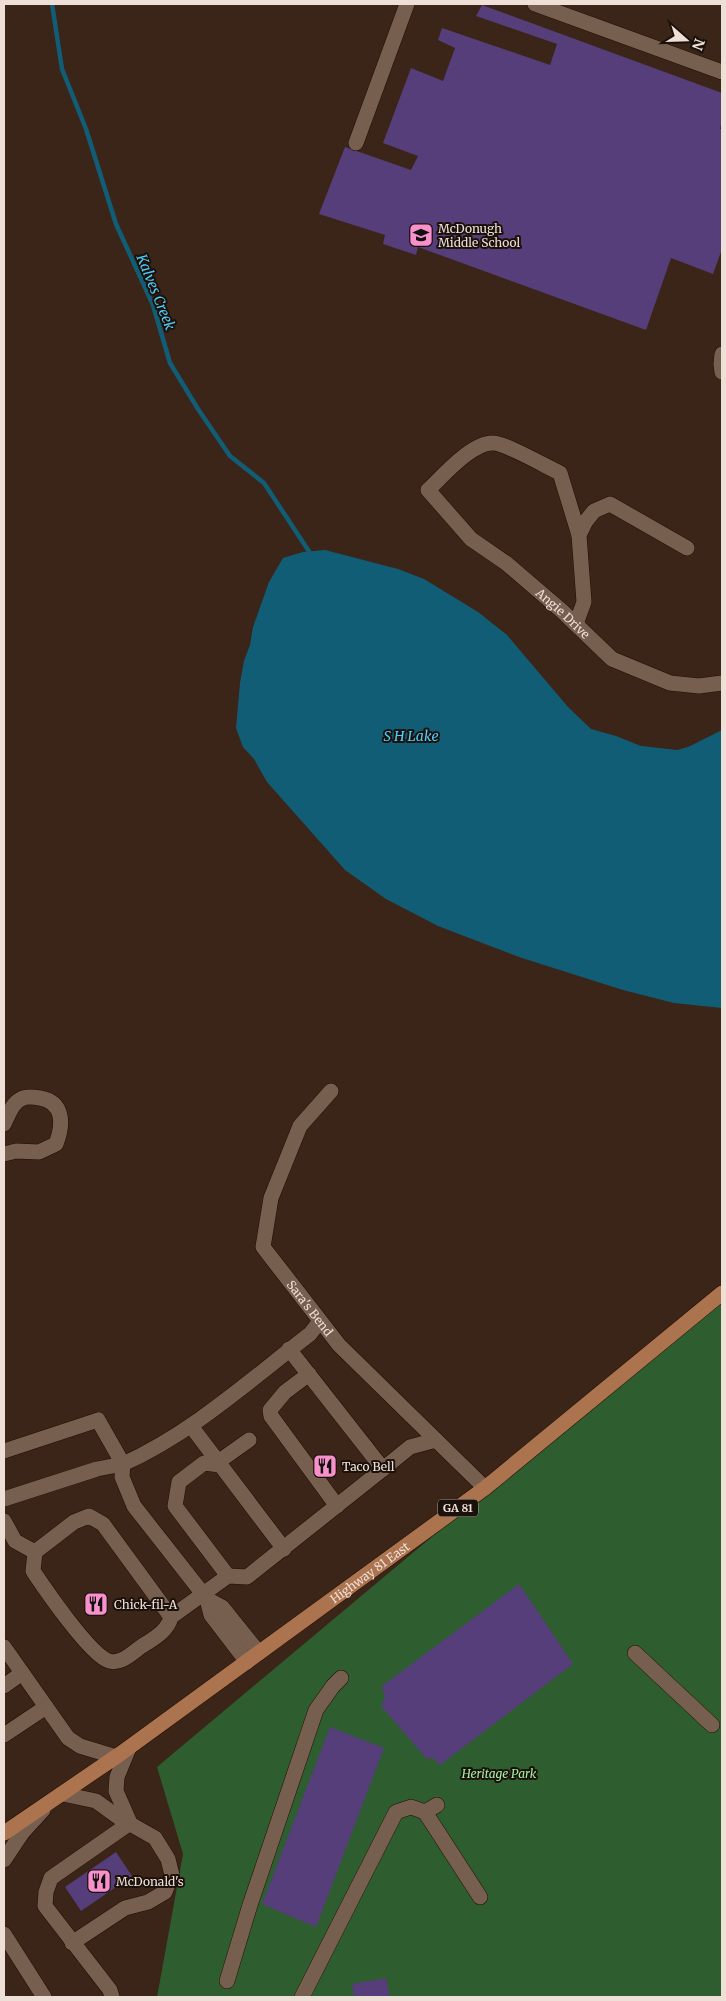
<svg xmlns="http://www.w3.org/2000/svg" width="726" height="2001" viewBox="0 0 726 2001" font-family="Merriweather,serif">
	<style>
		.green { fill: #2e5d30 }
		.water { fill: #125d76 }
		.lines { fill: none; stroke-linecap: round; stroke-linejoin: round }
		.stream { stroke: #125d76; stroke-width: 4.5 }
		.building { fill: #563e7a }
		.minor-casing { stroke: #210e03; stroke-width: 16 }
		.major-casing { stroke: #210e03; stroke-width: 16 }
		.minor { stroke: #775f50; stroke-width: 15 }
		.major { stroke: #ac734f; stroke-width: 15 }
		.labels { text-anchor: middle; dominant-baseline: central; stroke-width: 4; stroke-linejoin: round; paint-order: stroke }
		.shield { fill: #1b110b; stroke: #afa19a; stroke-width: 1 }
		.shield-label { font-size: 11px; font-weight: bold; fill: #eedfd7 }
		.poi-label { font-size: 12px; fill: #eedfd7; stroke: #1b110b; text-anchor: start }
		.street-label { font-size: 12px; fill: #eedfd7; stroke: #1b110b }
		.park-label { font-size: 12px; font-style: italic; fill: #a3f0a4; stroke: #1b110b }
		.water-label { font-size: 14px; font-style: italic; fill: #4fcfff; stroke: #1b110b }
	</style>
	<rect width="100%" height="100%" fill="#3a2518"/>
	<!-- green -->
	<path class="green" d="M 722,1294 L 722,1997 L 157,1997 L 183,1854 L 157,1767 Z"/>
	<!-- water -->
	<path class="water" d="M 325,550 L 398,569 L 424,579 L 478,612 L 507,635 L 568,707 L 591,729 L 616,736 L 641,746 L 677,750 L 688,747 L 722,730 L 722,1008 L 674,1003 L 623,990 L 522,958 L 438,926 L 386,899 L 345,870 L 267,782 L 254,759 L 243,747 L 236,728 L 240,683 L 244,661 L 250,645 L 253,627 L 269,582 L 283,558 L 303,552 Z"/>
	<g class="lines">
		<!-- stream -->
		<path class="stream" d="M 52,4 L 62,69 L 86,129 L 116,224 L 153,305 L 170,363 L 198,409 L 230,456 L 264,483 L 312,556"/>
	</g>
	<!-- building -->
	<path class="building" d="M 482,5 L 722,93 L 722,118 L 720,129 L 722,129 L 722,249 L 713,274 L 671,258 L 646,330 L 418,247 L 416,255 L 383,244 L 385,235 L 319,214 L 345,147 L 411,170 L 418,156 L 383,143 L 411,68 L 443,81 L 455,48 L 438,40 L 442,28 L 550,65 L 557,44 L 476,16 Z
		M 519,1584 L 573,1664 L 440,1765 L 433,1758 L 427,1759 L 381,1706 L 385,1698 L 382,1686 Z
		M 330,1727 L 384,1748 L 316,1927 L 262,1904 Z
		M 116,1852 L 132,1876 L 81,1911 L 65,1887 Z
		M 386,1978 L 390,1997 L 354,1997 L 352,1984 Z"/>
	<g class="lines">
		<!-- minor casing -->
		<g class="minor-casing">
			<g id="minor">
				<path d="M 535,4 L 722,72"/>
				<path d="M 356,143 L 407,4"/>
				<path d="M 722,354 L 721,364 L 722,372"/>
				<path id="s1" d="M 579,535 L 560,473 C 547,467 505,443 493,443 C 472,442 442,477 428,490 L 471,539 L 506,563 L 562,611 L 612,659 L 670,683 L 699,686 L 722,683"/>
				<path d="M 576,624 L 584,602 L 579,535 L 586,521 L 594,511 L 610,504 L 687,548"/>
				<path id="s2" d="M 331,1091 L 300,1126 L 271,1198 L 263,1247 L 339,1345 L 485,1488"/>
				<path d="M 4,1124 C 8,1116 12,1103 21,1099 C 26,1096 34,1097 40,1098 C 65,1102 63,1126 56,1144 L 39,1152 L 16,1151 L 4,1154"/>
				<path d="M 289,1349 L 383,1469 L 410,1447 L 436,1440"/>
				<path d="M 309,1374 L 285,1392 L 270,1410 L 271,1416 L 337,1506"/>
				<path d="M 191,1426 L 284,1549"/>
				<path d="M 218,1462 L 249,1440"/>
				<path d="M 220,1465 L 204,1463 L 179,1482 L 175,1506 L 228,1576"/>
				<path d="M 4,1499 L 97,1469 L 123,1464 L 98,1420 L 4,1451"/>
				<path d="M 89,1516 L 103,1524 L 171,1617 C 168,1631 153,1639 142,1646 C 133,1652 121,1665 109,1661 C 90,1655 45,1589 33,1571 L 35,1552 L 74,1522 Z"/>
				<path d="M 4,1521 L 15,1541 L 35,1552"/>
				<path d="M 207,1599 L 222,1607 L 259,1653"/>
				<path d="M 171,1617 L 228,1576 L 247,1577 L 383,1469"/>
				<path d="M 4,1647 L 68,1738 L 80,1746 L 116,1757"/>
				<path d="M 635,1653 L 712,1725"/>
				<path d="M 247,1662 L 211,1615 L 207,1599 L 134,1506 L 122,1477 L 123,1464 C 192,1433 250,1380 310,1334 L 320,1321"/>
				<path d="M 4,1686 L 22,1673"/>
				<path d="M 4,1735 L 46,1707"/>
				<path d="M 129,1748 L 117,1777 L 116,1791 L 130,1823"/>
				<path d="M 63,1794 L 96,1801 L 118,1817 L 155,1838 L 168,1859 L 172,1875 L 165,1892 L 148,1902 L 125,1908 L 72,1943"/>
				<path d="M 425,1812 L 480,1897"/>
				<path d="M 4,1860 L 22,1833 L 43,1810"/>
				<path d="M 4,1934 L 44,1997"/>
				<path d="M 227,1981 L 250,1905 L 316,1710 L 333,1686 L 341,1678"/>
				<path d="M 112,1997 L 110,1990 L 45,1906 L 46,1892 L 51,1878 L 130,1823"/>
				<path d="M 302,1997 L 396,1812 L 411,1807 L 425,1812 L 437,1805"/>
			</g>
		</g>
		<!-- major casing -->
		<g class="major-casing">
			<g id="major">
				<path id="s3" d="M 4,1833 L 120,1754 L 485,1488 L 722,1293"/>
			</g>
		</g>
		<!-- minor -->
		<use href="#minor" class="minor"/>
		<!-- major -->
		<use href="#major" class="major"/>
	</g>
	<!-- icons -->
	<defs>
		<g id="school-square" transform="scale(1.25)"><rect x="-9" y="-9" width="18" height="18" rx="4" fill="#f890cc" stroke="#1b110b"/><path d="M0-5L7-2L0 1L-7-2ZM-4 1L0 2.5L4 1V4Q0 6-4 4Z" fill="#111"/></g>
		<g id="restaurant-square" transform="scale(1.25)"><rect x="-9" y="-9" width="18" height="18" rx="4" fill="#f890cc" stroke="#1b110b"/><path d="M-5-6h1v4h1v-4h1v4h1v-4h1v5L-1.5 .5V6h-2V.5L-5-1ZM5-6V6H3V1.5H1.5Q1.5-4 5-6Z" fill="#111"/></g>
	</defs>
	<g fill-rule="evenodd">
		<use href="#school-square" x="421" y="235"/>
		<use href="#restaurant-square" x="325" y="1466"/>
		<use href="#restaurant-square" x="96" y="1604"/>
		<use href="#restaurant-square" x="99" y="1881"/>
	</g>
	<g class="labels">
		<!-- shield labels -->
		<rect class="shield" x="438" y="1499.5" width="40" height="17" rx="4"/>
		<g class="shield-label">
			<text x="458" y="1508">GA 81</text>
		</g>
		<!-- poi labels -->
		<g class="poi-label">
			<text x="438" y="228">McDonugh<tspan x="438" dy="14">Middle School</tspan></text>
			<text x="342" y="1466">Taco Bell</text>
			<text x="114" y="1604">Chick-fil-A</text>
			<text x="116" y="1881">McDonald's</text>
		</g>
		<!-- street labels -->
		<g class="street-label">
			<text stroke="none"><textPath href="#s1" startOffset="404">Angie Drive</textPath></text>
			<text stroke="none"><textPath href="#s2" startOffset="251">Sara's Bend</textPath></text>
			<text stroke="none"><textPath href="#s3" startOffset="449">Highway 81 East</textPath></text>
		</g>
		<!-- park labels -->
		<g class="park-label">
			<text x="499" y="1773">Heritage Park</text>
		</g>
		<!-- water labels -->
		<g class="water-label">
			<text transform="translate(156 292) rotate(68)">Kalves Creek</text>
			<text x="411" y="736">S H Lake</text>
		</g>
	</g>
	<!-- border -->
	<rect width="726" height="2001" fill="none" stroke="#eedfd7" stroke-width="10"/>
	<!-- north arrow -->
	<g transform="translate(686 40) rotate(110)" stroke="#1b110b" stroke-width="4" paint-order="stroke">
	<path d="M0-4L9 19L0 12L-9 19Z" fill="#eedfd7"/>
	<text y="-8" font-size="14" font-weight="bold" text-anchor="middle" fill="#eedfd7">N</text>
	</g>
</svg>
